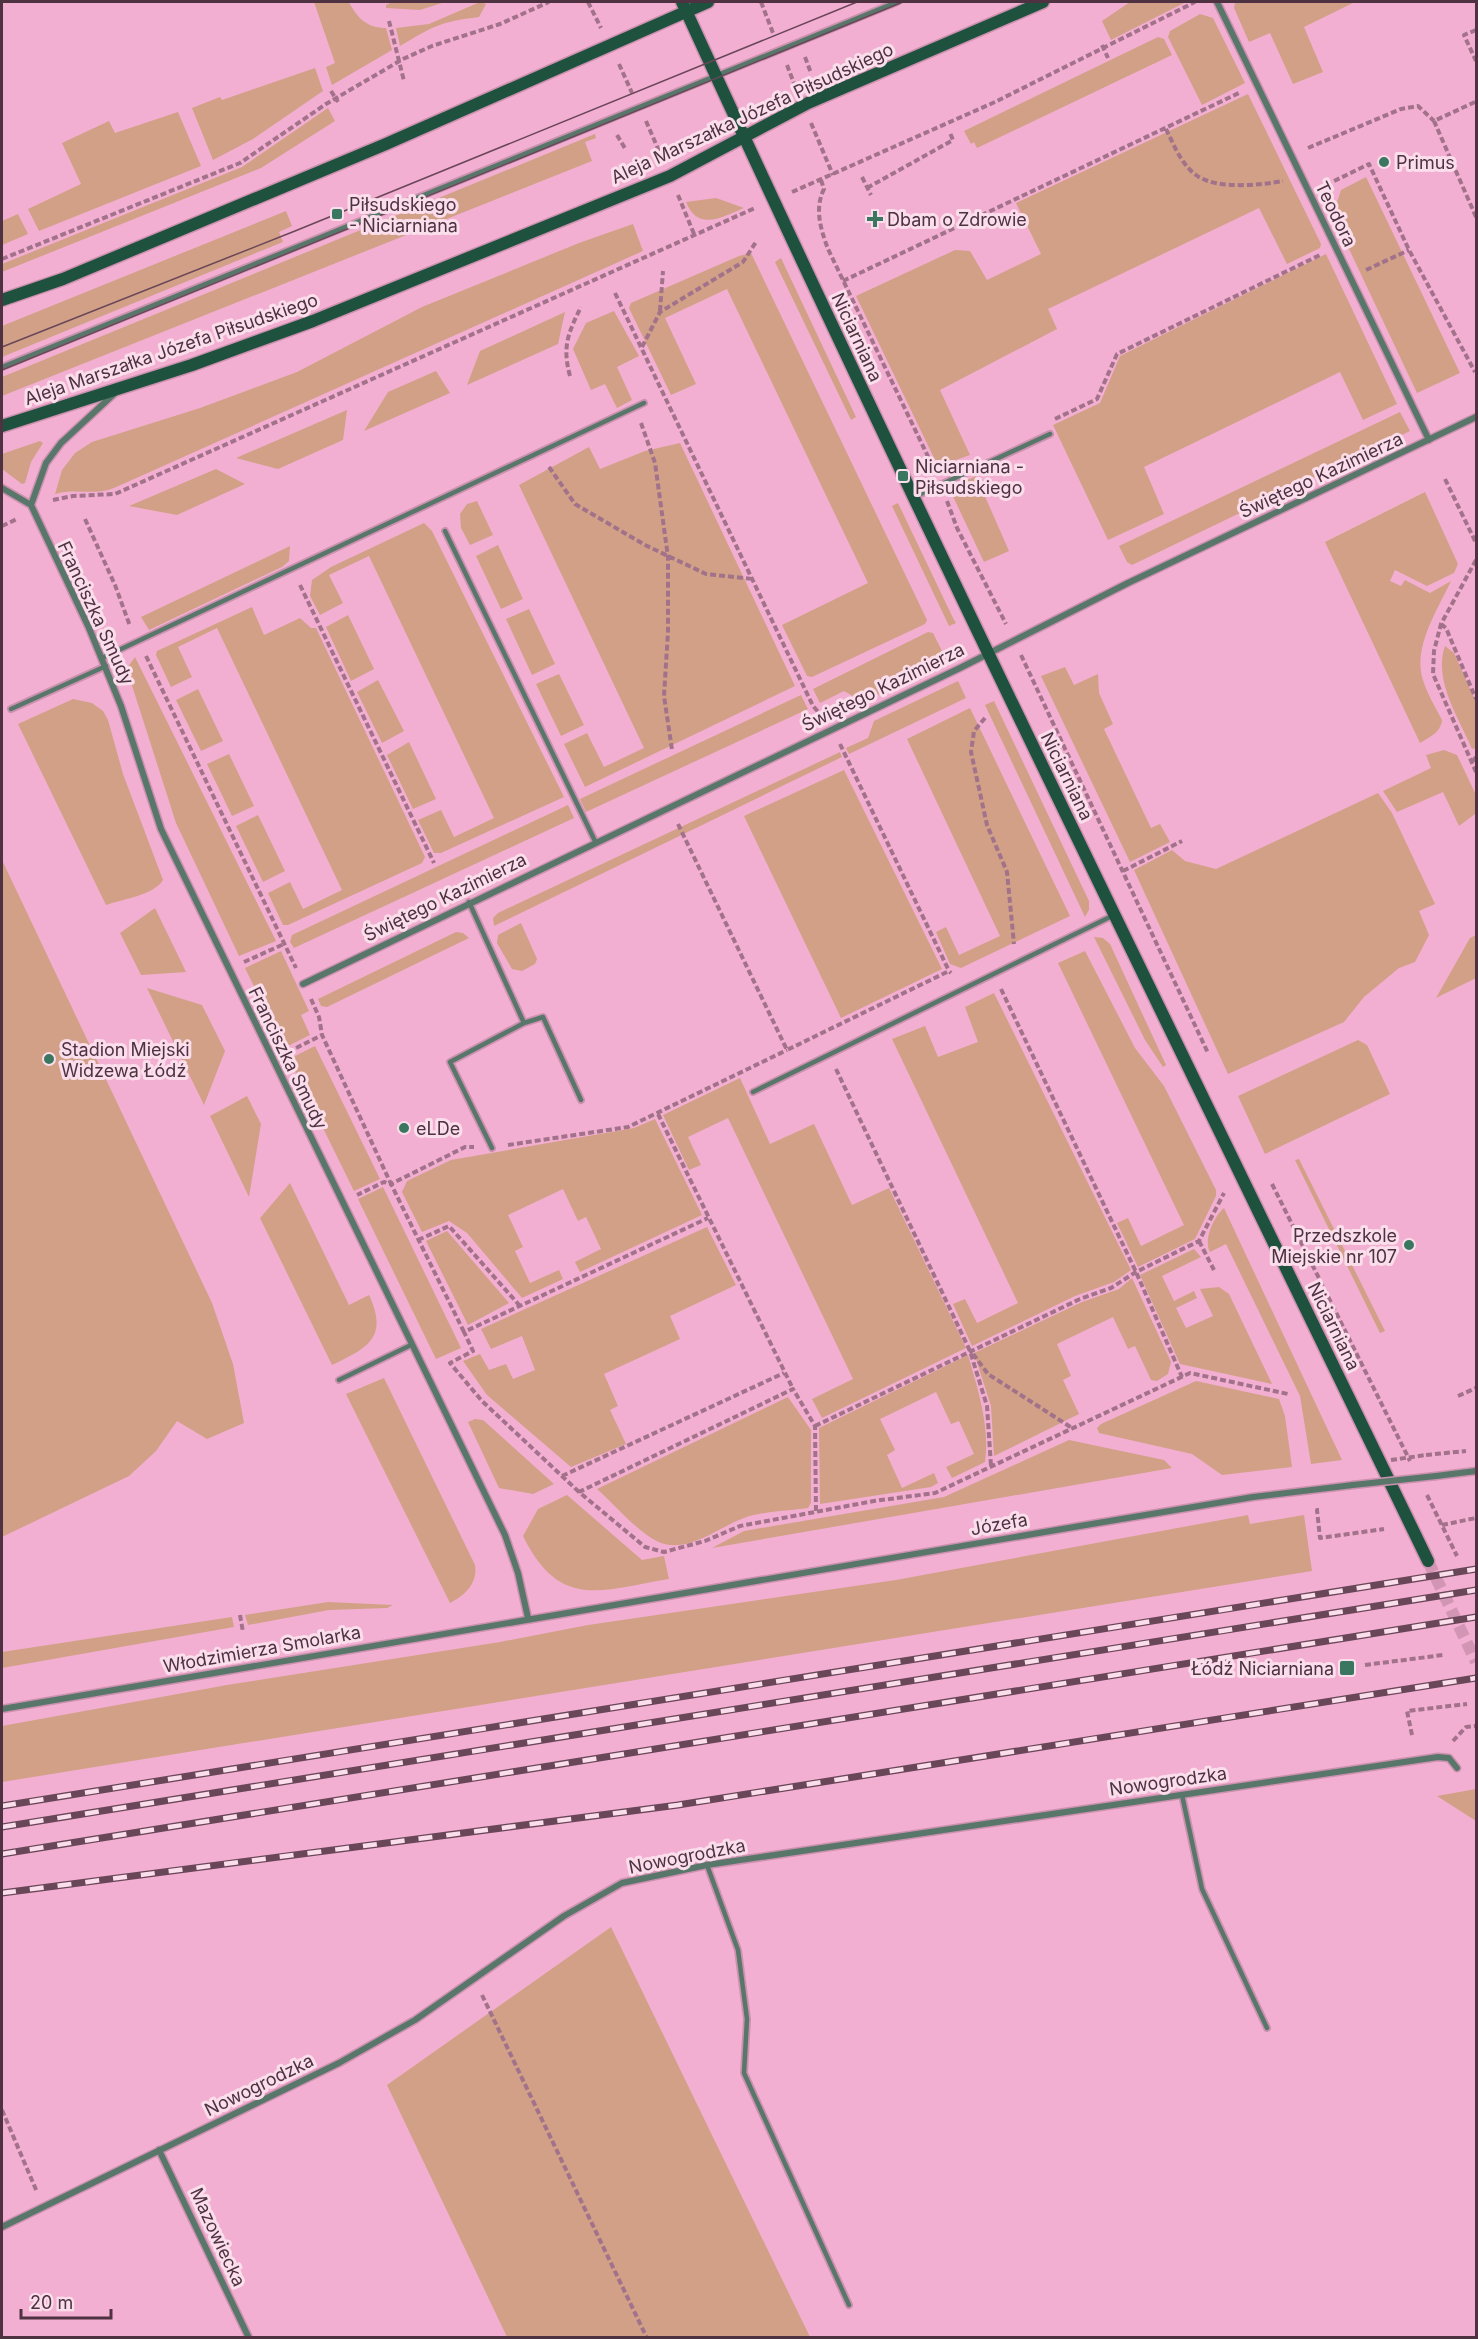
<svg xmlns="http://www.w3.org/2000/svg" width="1478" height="2339" viewBox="0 0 1478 2339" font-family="Inter,sans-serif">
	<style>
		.green { fill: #d1a087 }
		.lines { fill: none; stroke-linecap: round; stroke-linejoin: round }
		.secondary-tunnel { stroke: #d296b4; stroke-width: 12; stroke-dasharray: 12 6; stroke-linecap: butt }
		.lane-casing { stroke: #cb91ae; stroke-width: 8 }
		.street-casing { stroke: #cb91ae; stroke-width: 9 }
		.secondary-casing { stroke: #cb91ae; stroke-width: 15 }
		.path { stroke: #a2728b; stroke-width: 4; stroke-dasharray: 6 3; stroke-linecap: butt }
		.lane { stroke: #58776a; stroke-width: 4.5 }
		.street { stroke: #58776a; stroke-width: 6 }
		.secondary { stroke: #1f513f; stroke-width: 12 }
		.tram { stroke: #694658; stroke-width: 1.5 }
		.rail-casing { stroke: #694658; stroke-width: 7 }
		.rail { stroke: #fbdeeb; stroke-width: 4.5; stroke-dasharray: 14; stroke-linecap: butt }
		.street-bridge-casing { stroke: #cb91ae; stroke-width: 9; stroke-linecap: butt }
		.path-bridge { stroke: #a2728b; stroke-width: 4; stroke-dasharray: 6 3; stroke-linecap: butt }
		.street-bridge { stroke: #58776a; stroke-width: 6 }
		.poi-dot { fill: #3b7661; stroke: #fbdeeb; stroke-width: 2 }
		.labels { text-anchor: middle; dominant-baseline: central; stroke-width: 6; stroke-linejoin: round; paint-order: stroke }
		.street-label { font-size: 18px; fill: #4e3241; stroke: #fbdeeb }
		.poi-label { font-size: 18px; fill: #4e3241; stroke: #fbdeeb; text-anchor: start }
	</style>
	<rect width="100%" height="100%" fill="#f3afd1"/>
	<!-- green -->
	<path class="green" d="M 314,2 L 349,2 C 357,18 367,28 386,28 L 392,50 L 332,85 L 326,67 L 335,63 Z
		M 392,2 L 445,2 L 420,10 L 386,8 L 386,5 Z
		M 480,2 L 486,4 L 479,17 C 439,22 434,26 400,46 L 396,28 L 429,24 Z
		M 1130,2 L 1186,2 L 1111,40 L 1102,21 Z
		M 1235,2 L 1355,2 L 1304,27 L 1323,72 L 1293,84 L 1270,33 L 1249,42 L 1234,8 Z
		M 1200,14 L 1213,18 L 1245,83 L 1202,105 L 1168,37 L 1170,31 Z
		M 1158,37 L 1164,39 L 1172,55 L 977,148 L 974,142 L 971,144 L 964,131 Z
		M 315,68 L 323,91 L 253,139 L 213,160 L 192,108 L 220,97 L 222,100 Z
		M 1248,94 L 1321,244 L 1320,248 L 1287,264 L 1259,208 L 1048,309 L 1057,329 L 940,390 L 970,455 L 953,461 L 935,460 L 856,296 L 955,250 L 970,251 L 987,280 L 1041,254 L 1016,203 Z
		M 328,108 L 335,121 L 261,168 L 2,272 L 2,264 L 242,167 Z
		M 178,112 L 201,166 L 39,231 L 28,209 L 81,184 L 62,143 L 109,121 L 115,133 Z
		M 595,134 L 596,138 L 585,142 L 592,161 L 2,396 L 2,377 Z
		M 1366,177 L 1460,373 L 1417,393 L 1333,215 L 1341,190 Z
		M 716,198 L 744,208 C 722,217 698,232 686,202 Z
		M 286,211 L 292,226 L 279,232 L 283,242 L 2,357 L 2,326 Z
		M 18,214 L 28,234 L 2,245 L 2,221 Z
		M 633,224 L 643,251 L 114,488 C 95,496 75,488 55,494 L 62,470 L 75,453 L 92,442 L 200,408 L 297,372 L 422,307 L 579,243 Z
		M 751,253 L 927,620 L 925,624 L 812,677 L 807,676 L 782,625 L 868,583 L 727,289 L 665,318 L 696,384 L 671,395 L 629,308 L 631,303 L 739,256 Z
		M 1326,254 L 1397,404 L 1363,420 L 1340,372 L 1144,467 L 1164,514 L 1108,540 L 1053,425 L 1100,403 L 1120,356 Z
		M 781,258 L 856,417 L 851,420 L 775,262 Z
		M 614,311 L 639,356 L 617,367 L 632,400 L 617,408 L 605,384 L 591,390 L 573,349 L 586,323 Z
		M 565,312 L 558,344 L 467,385 L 480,351 Z
		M 436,371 L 450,393 L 364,431 L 388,392 Z
		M 347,410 L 343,440 L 278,469 L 236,458 Z
		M 1400,412 L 1410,431 L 1132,565 L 1127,562 L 1119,546 Z
		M 40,441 L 43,443 L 31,462 L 25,483 L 22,484 L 2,469 L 2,454 Z
		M 680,443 L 795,686 L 585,787 L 564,744 L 587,733 L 604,767 L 644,748 L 519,485 L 589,447 L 600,469 L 645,451 Z
		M 216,469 L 245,484 L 177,515 L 129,506 Z
		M 976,476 L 1009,551 L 984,562 L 949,488 Z
		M 1425,492 L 1458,564 L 1454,573 L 1427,586 L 1395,570 L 1390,581 L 1401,586 L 1405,580 L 1430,593 L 1451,581 C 1438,609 1414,645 1422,677 C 1426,692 1435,706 1442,720 C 1441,732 1430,737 1420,743 L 1325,542 Z
		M 477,501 L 493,535 L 470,545 L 461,528 L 460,514 L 467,504 Z
		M 898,503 L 953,618 L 956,623 L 949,626 L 892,506 Z
		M 424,523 L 432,531 L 564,797 L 441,853 L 434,853 L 418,820 L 441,810 L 454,837 L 494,818 L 369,556 L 329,575 L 343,603 L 320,615 L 310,596 L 312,580 L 331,567 Z
		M 498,545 L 523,599 L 501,609 L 476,556 Z
		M 290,546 L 289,561 L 282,567 L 149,630 L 141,617 Z
		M 252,607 L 264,635 L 300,618 L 311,628 L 316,628 L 425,857 L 422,863 L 288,925 L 283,925 L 268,893 L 290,882 L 303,909 L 342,890 L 217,628 L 178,647 L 192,677 L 171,687 L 156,655 L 157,651 Z
		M 529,609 L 555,664 L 532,675 L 506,619 Z
		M 348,615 L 374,669 L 351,681 L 326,627 Z
		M 928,632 L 933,633 L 947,661 L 863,702 L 844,691 L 820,703 L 813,689 Z
		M 1445,646 L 1454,653 L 1476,702 L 1476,748 L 1472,749 C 1459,718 1433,680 1445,646 Z
		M 135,657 L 276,941 L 239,956 L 176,823 L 128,673 L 127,668 Z
		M 1065,667 L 1074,685 L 1098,674 L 1099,693 L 1113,724 L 1104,729 L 1151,828 L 1160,824 L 1170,842 L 1130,862 L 1041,676 Z
		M 559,674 L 584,725 L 561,736 L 536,684 Z
		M 378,680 L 404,731 L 382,743 L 357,692 Z
		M 958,681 L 966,698 L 849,754 L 846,748 L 868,738 L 874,721 Z
		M 198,689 L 223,741 L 201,751 L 176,700 Z
		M 801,695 L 808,709 L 586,812 L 580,799 Z
		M 73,699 L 92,703 L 103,711 L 108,720 L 123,774 L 163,880 C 154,895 123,899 106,905 L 18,724 Z
		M 994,701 L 1089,901 L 1089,910 L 1085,917 L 985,705 Z
		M 970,708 L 1070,916 L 961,968 L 950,964 L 936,932 L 946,927 L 959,955 L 1000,936 L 907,739 Z
		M 409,742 L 436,799 L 413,809 L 387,755 Z
		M 1444,750 L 1457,755 L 1476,795 L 1475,814 L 1459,826 L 1443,792 L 1397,812 L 1383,791 L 1431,768 L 1426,755 Z
		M 840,752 L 842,757 L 494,926 L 493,918 L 498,913 Z
		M 229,754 L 254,806 L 232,816 L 207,764 Z
		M 844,770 L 942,969 L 841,1018 L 744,816 Z
		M 1378,793 L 1392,813 L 1435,904 L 1419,911 L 1429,935 L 1415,962 L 1399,968 L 1364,997 L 1344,1022 L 1228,1074 L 1134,870 L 1172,850 L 1185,861 L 1216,869 Z
		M 568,805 L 574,818 L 294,948 L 290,942 L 292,935 Z
		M 258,815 L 285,871 L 263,882 L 236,826 Z
		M 2,860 L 212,1303 L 233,1364 L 244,1423 L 207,1439 L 177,1421 L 156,1451 L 129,1476 L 2,1537 Z
		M 155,908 L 186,972 L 141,975 L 120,933 Z
		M 521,923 L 537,959 L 535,964 L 522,971 L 512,969 L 497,943 L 498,935 Z
		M 456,932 L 463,933 L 469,938 L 327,1007 L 321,1006 L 318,999 Z
		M 1476,935 L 1476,978 L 1436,998 L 1470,938 Z
		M 1094,937 L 1103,938 L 1110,944 L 1166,1065 L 1163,1067 L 1145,1040 Z
		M 281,951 L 309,1011 L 301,1015 L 310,1035 L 284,1048 L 245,968 Z
		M 1085,951 L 1135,1048 L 1164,1086 L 1216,1190 L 1216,1196 L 1195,1239 L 1138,1267 L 1117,1223 L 1128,1218 L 1141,1246 L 1184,1225 L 1058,963 Z
		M 147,988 L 202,1005 L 225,1051 L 204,1105 Z
		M 994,993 L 1131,1270 L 1114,1282 L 1075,1296 L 972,1346 L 953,1304 L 965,1299 L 977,1323 L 1018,1303 L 892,1039 L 925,1026 L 938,1057 L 978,1042 L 965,1007 Z
		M 1358,1040 L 1367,1045 L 1390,1094 L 1265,1154 L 1238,1096 Z
		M 315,1046 L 380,1179 L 354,1191 L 289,1059 Z
		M 740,1078 L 770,1144 L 814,1124 L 852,1205 L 889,1188 L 966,1348 L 822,1418 L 812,1399 L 853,1379 L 728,1118 L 688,1137 L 701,1165 L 689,1170 L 663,1115 Z
		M 247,1096 L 261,1124 L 249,1197 L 210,1116 Z
		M 655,1119 L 702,1215 L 580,1272 L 575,1262 L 601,1249 L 586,1217 L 578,1221 L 563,1189 L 508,1215 L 523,1247 L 515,1251 L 530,1283 L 559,1270 L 563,1279 L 522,1298 L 467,1233 L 449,1221 L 422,1232 L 402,1192 L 407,1181 L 451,1160 L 634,1128 Z
		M 1299,1159 L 1385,1331 L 1380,1333 L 1295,1160 Z
		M 290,1183 L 349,1305 L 369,1295 C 389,1338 367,1348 332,1365 L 260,1218 Z
		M 383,1187 L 461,1348 L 436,1359 L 358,1199 Z
		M 1224,1208 L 1342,1460 L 1311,1464 L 1300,1396 L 1226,1244 L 1210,1252 C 1203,1240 1214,1216 1224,1208 Z
		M 707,1227 L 736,1285 L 670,1316 L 680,1339 L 604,1374 L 618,1406 L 610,1410 L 626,1444 L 571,1467 L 487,1395 L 463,1361 L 480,1354 L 489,1370 L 506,1364 L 513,1379 L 535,1370 L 522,1336 L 491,1349 L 481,1329 Z
		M 447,1231 L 509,1303 L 468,1325 L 426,1241 Z
		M 1194,1249 L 1201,1257 L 1162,1276 L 1174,1301 L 1194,1291 L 1197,1298 L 1176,1308 L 1186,1328 L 1213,1316 L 1200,1289 L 1219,1287 L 1229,1294 L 1272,1384 L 1180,1364 L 1140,1275 Z
		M 1132,1278 L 1171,1362 L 1168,1374 L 1157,1381 L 1151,1380 L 1135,1346 L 1128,1349 L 1113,1317 L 1057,1344 L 1071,1376 L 1063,1380 L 1079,1414 L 994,1456 L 991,1406 L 974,1353 L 1082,1302 L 1119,1289 Z
		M 968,1355 C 978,1390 990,1426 985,1462 L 952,1478 L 946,1467 L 974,1454 L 959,1421 L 951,1424 L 936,1392 L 880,1419 L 895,1450 L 887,1455 L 902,1488 L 934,1473 L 938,1483 L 931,1487 L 820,1504 L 819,1428 Z
		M 384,1378 L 475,1565 C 478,1584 464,1596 450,1603 L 346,1394 Z
		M 1196,1381 L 1279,1399 L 1285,1416 L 1292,1467 L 1222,1475 L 1192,1454 L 1099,1433 L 1097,1428 L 1101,1424 Z
		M 788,1397 L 811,1430 L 811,1503 L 808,1508 C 788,1511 763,1511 744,1518 C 719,1527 689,1553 661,1543 C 640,1535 614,1504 597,1489 Z
		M 475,1419 L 483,1420 L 554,1484 L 533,1494 L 499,1488 L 468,1422 Z
		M 1069,1440 L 1164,1460 L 1172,1468 L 712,1548 L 744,1531 L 944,1497 Z
		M 567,1495 L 642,1560 L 664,1556 L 669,1579 C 601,1590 560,1611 523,1536 L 538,1509 Z
		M 1248,1515 L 1250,1524 L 1304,1515 L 1312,1571 L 2,1782 L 2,1726 L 227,1685 L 500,1642 L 588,1625 L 896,1580 Z
		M 328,1602 L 393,1605 L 387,1608 L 329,1610 L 248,1625 L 245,1615 Z
		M 232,1617 L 234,1627 L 2,1668 L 2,1652 Z
		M 1476,1789 L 1476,1821 L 1437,1796 Z
		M 611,1927 L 810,2337 L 507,2337 L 387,2085 Z"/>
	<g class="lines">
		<!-- secondary-tunnel -->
		<path class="secondary-tunnel" d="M 1428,1561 L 1476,1662"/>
		<!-- lane casing -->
		<g class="lane-casing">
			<path id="lane" d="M 2,367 L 897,2
				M 914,497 L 1050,434
				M 445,531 L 595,841
				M 102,658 L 644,403
				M 11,709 L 106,666
				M 469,902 L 524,1023
				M 753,1092 L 1112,916
				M 492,1148 L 450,1062 L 524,1023 L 543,1017 L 581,1100
				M 339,1380 L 411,1345
				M 1182,1795 L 1202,1889 L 1267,2028
				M 707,1865 L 738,1950 L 747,2019 L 744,2073 L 849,2305"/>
		</g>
		<!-- street casing -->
		<g class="street-casing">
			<path id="street" d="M 1217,2 L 1429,440
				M 2,488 L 31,505 L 89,628 L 121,706 L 161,829 L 505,1535 L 518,1573 L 528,1618
				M 31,505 L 46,463 L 61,443 L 115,393
				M 303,984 L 960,668 L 1128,583 L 1476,417
				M 1436,1476 L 1476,1471
				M 2,1709 L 1074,1527 L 1253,1497 L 1353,1485
				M 159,2150 L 249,2338
				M 2,2227 L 339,2063 L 415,2020 L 564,1916 L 622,1883 L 707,1865 L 1438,1757 L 1449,1758 L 1457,1768"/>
		</g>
		<!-- secondary casing -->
		<g class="secondary-casing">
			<path id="secondary" d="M 682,2 C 922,526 1177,1042 1428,1561
				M 2,300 L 63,279 L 386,144 L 708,2
				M 2,426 L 192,365 L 313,321 L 670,176 L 808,103 L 1043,2"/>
		</g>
		<!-- path -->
		<path class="path" d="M 588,2 L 601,28
			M 761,2 L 773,33
			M 389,21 L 404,81
			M 1476,30 L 1464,35 L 1476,61
			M 1102,45 L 1108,58
			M 805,57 L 811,73
			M 619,64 L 632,93
			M 787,65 L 795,86
			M 331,91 L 338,102
			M 1475,102 L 1434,121 L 1476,217
			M 646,121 L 662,158
			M 811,123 L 833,175
			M 1166,129 C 1174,145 1181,164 1196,175 C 1216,190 1261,185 1283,181
			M 617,135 L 626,150
			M 1308,148 L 1401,109 L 1418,106 L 1434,121
			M 862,177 L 871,195
			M 821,180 L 824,189 C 814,209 821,230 828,249 L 934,469
			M 1326,185 L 1369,164 L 1409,250 L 1475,372
			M 867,188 L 953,140 L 950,133
			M 792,192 L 995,102 L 1195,2
			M 678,195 L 694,234
			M 2,259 L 240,163 L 326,104 L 403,59 L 432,46 L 500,24 L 549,2
			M 1366,270 L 1409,250
			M 843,281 L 1241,92
			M 615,293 L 813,706 L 821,715
			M 660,311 L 663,271
			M 642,347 L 660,312 L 743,262 L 756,242
			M 570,376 C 562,347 568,333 581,307
			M 1055,419 L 1097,399 L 1117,354 L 1322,254
			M 641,423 L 655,463 L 668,557 L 668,632 L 664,696 L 672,750
			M 549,467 L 575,504 L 645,545 L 706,574 L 753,579
			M 1445,479 L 1476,543
			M 53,500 L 73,496 L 115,494 L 755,208
			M 947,501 L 957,528 L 1006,624
			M 85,519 L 115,585 L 130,626
			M 2,526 L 17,519
			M 1476,560 L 1441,624 L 1434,651 L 1433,674 L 1476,772
			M 300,585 L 434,863
			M 1441,624 L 1446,628 L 1476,699
			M 1021,655 L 1208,1053
			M 146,656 L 296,968
			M 985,718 L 974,731 L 971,752 L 987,825 L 1007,872 L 1014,944
			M 840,744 L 949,971
			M 1472,762 L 1476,757
			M 678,824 L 787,1050 L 949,971 L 951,973
			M 1123,871 L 1182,841
			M 244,962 L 284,944
			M 1001,989 L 1136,1272 L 1182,1377
			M 311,999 L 319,1017 L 322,1035 L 391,1184 L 384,1182 L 357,1195
			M 288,1052 L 322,1035
			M 836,1069 L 970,1351 L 987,1406 L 991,1466
			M 658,1114 L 793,1389
			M 508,1145 L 628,1127 L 787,1050
			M 1272,1184 L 1410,1461
			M 418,1240 L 449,1226 L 520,1306
			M 1199,1241 L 1214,1270
			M 464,1332 L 391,1184 L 465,1147 L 474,1147
			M 973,1354 L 988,1374 L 1072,1428
			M 1458,1396 L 1476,1388
			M 815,1426 L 1080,1299 L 1111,1288 L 1136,1272 L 1199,1241 L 1224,1193
			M 1426,1455 L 1466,1451
			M 562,1476 L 784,1373
			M 579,1492 L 482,1401 L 450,1363 L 473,1351 L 464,1332 L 708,1218
			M 1427,1495 L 1457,1556
			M 1319,1510 L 1317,1510 L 1320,1538 L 1384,1529
			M 816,1511 L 815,1426 L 793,1389 L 579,1492 L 645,1547 L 664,1552 L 705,1541 L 740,1526 L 874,1501 L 935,1493 L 1190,1373 L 1288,1394
			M 1442,1525 L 1476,1518
			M 240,1615 L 243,1632
			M 1365,1665 L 1443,1655
			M 1412,1735 L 1407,1711 L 1467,1704
			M 1453,1741 L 1466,1727 L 1476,1726
			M 482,1995 L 647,2338
			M 2,2110 L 37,2192"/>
		<!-- lane -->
		<use href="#lane" class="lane"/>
		<!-- street -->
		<use href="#street" class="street"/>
		<!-- secondary -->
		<use href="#secondary" class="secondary"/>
		<!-- tram -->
		<path class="tram" d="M 2,347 L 295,231 L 857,2
			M 2,370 L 903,2"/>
		<!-- rail casing -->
		<g class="rail-casing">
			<path id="rail" d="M 2,1806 L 1476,1569
				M 2,1827 L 1476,1590
				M 2,1854 L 1476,1617
				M 2,1893 L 678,1805 L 1476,1678"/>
		</g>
		<!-- rail -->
		<use href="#rail" class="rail"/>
		<!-- street-bridge casing -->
		<g class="street-bridge-casing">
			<path id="street-bridge" d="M 1353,1485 L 1436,1476"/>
		</g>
		<!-- path-bridge -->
		<path class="path-bridge" d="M 1391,1460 L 1426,1455"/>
		<!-- street-bridge -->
		<use href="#street-bridge" class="street-bridge"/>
	</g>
	<!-- markers -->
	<g class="poi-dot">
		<circle cx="1384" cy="162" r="6"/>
		<rect x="331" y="208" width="12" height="12" rx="3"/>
		<path d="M872 210h6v6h6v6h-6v6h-6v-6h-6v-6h6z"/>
		<rect x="897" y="470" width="12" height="12" rx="3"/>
		<circle cx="49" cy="1059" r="6"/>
		<circle cx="404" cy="1128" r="6"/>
		<circle cx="1409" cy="1245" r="6"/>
		<rect x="1339" y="1660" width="16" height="16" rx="3"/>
	</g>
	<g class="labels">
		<!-- street labels -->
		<g class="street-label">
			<text transform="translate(752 113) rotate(-25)">Aleja Marszałka Józefa Piłsudskiego</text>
			<text transform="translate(1336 214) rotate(64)">Teodora</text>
			<text transform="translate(857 337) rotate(65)">Niciarniana</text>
			<text transform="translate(171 349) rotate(-19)">Aleja Marszałka Józefa Piłsudskiego</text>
			<text transform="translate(1321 475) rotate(-25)">Świętego Kazimierza</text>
			<text transform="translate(96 613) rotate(65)">Franciszka Smudy</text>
			<text transform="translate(883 687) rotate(-26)">Świętego Kazimierza</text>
			<text transform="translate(1067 776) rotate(64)">Niciarniana</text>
			<text transform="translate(445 897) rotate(-26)">Świętego Kazimierza</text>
			<text transform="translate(288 1058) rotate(64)">Franciszka Smudy</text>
			<text transform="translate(1334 1326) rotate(64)">Niciarniana</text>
			<text transform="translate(999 1524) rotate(-10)">Józefa</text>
			<text transform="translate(262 1649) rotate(-10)">Włodzimierza Smolarka</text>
			<text transform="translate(1168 1781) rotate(-8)">Nowogrodzka</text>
			<text transform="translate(687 1856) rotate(-11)">Nowogrodzka</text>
			<text transform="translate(259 2085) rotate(-26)">Nowogrodzka</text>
			<text transform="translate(218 2237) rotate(65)">Mazowiecka</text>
		</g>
		<!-- poi labels -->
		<g class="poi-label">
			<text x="1396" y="162">Primus</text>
			<text x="349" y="204">Piłsudskiego<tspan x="349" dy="21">- Niciarniana</tspan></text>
			<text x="887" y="219">Dbam o Zdrowie</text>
			<text x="915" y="466">Niciarniana -<tspan x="915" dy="21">Piłsudskiego</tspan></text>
			<text x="61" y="1049">Stadion Miejski<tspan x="61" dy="21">Widzewa Łódź</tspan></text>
			<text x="416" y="1128">eLDe</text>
			<text x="1397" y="1235" text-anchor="end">Przedszkole<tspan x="1397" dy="21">Miejskie nr 107</tspan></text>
			<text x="1334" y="1668" text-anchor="end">Łódź Niciarniana</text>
		</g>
	</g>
	<!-- border -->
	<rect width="1478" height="2339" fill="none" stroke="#4e3241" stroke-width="6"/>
	<!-- scale -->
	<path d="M21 2309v9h90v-9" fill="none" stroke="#4e3241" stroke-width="3"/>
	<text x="30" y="2309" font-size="18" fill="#4e3241" stroke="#fbdeeb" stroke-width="4.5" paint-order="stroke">20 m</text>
</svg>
